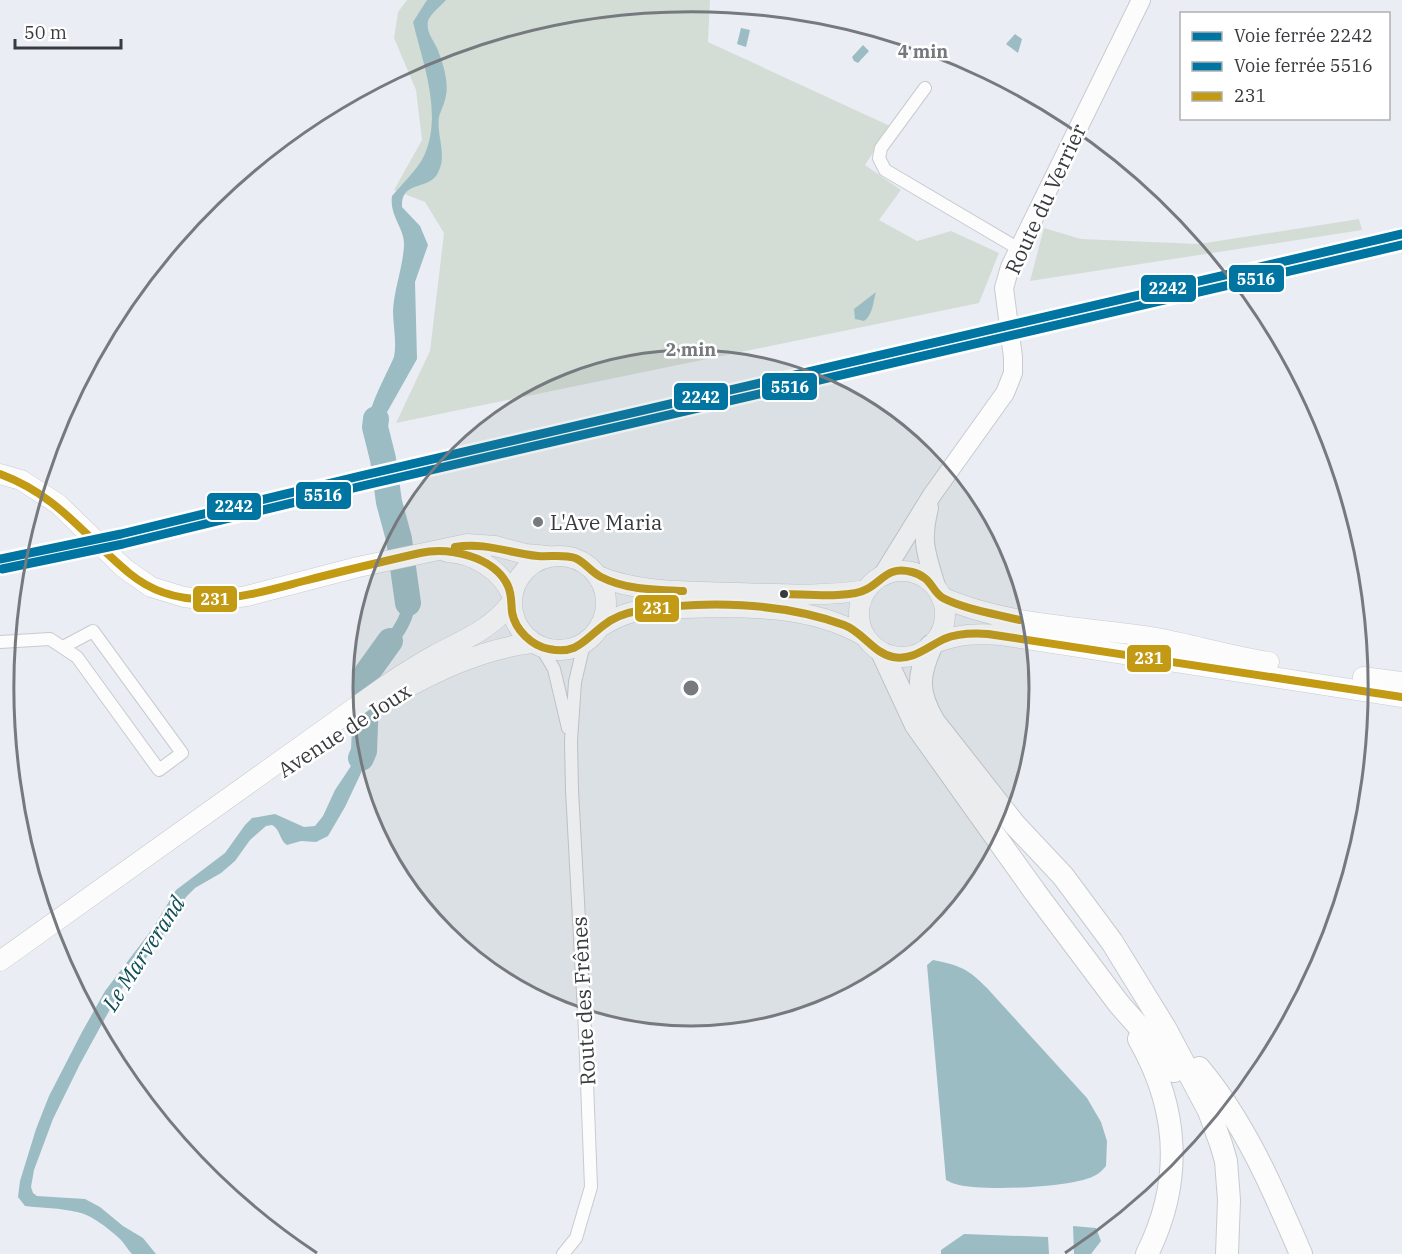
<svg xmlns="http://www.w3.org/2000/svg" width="1402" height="1254" viewBox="0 0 1402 1254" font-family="'IBM Plex Serif',serif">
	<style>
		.green { fill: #d3ddd5 }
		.water { fill: #9cbcc4 }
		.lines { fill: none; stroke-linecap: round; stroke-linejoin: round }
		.river { stroke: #9cbcc4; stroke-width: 26 }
		.street-casing { stroke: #c7cacf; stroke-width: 14 }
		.secondary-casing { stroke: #c7cacf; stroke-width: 20 }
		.primary-casing { stroke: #c7cacf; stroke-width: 21 }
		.highway-casing { stroke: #c7cacf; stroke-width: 24 }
		.street { stroke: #fcfcfd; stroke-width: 12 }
		.secondary { stroke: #fcfcfd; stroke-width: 18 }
		.primary { stroke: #fcfcfd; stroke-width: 20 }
		.highway { stroke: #fcfcfd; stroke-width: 22 }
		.bus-1-casing { stroke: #fff; stroke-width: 12 }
		.bus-1 { stroke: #c29a13; stroke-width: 8 }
		.rail-1-casing { stroke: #fff; stroke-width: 14 }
		.rail-2-casing { stroke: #fff; stroke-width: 14 }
		.rail-1 { stroke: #0075a1; stroke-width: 9 }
		.rail-2 { stroke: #0075a1; stroke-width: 9 }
		.ring { fill: none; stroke: #76797e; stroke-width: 3 }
		.poi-dot { fill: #76797e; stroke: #fff; stroke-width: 2 }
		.bus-dot { fill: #383a3e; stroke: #fff; stroke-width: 2 }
		.labels { text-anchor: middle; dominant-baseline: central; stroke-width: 5; stroke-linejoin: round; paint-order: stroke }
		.street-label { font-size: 21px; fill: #383a3e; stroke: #fff }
		.poi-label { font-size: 21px; fill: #383a3e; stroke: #fff; text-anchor: start }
		.water-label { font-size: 22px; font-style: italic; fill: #0d4d58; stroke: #fff }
		.centre { fill: #76797e; stroke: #fff; stroke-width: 3 }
		.ring-label { font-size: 18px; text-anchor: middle; font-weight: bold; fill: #76797e; stroke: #fff; stroke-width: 5; stroke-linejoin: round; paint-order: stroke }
		.line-badge { stroke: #fff; stroke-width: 2 }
		.badge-label { font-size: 16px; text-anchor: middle; font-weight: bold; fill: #fff }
	</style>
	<rect width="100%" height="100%" fill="#eaeef4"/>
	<!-- green -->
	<path class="green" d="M 407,0 L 710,0 L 708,42 L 890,126 L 865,165 L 901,190 L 879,220 L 917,241 L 951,231 L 999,253 L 979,303 L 396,423 L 430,351 L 444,233 L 425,202 L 394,190 L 422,140 L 416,90 L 394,38 L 398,12 Z
		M 1359,219 L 1362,230 L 1030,281 L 1044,228 L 1081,239 L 1199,244 Z"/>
	<!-- water -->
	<path class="water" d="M 427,0 L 446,0 C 441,6 431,13 428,21 C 426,31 432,38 436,46 C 442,59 449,81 446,95 C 445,103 441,110 439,117 C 436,136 449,157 436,176 C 425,190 401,181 402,207 L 420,226 L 428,245 L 415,282 L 417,359 L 386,414 L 382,433 L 386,451 L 371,454 C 358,421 381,387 394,357 C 397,342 393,326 393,311 C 394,289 403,267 404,245 C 405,229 389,216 392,196 C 402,184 417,170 424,156 C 443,114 423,64 413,22 Z
		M 741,28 L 750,30 L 746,47 L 737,44 Z
		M 1015,34 L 1022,39 L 1018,53 L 1006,44 Z
		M 863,45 L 869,51 L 858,63 L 854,61 L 852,57 Z
		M 876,292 C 873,302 873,315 864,321 L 855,319 L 854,309 Z
		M 397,497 L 409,541 L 393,546 L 383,500 Z
		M 414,567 C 413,581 416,596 414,610 C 411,631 392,650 379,666 L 375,669 L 370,667 C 374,646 393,633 400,613 C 404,604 399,581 399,570 Z
		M 375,720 L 378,722 L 369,754 L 361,773 L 345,807 L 328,836 L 316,842 L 301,841 L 287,845 C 279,840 281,830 272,825 L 266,826 L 250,840 L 235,861 L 221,873 L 195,888 L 186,897 L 160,940 L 120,991 L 80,1064 L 53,1119 L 34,1170 L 31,1187 L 33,1193 L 37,1196 L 85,1199 L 100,1207 L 123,1226 L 143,1238 L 156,1254 L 132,1254 C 127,1249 125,1244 120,1239 C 109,1229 92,1215 77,1212 C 60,1208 42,1208 25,1206 L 18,1197 L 20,1181 L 36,1129 L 49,1096 L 82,1032 L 105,991 L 153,928 L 176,890 L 225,853 L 245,825 L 252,818 L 275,814 L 304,827 L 315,826 L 323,816 L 335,790 L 359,754 L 358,741 L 354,733 Z
		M 933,960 C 961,966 967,968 987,988 L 1087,1098 L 1101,1122 L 1107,1141 L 1106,1166 C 1103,1169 1100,1173 1096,1175 C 1075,1188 983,1191 959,1185 C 954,1184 950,1182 946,1180 L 927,965 Z
		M 1073,1226 L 1096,1228 L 1101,1241 L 1091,1254 L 1074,1254 Z
		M 964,1234 L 1048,1237 L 1049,1254 L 941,1254 L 941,1250 Z"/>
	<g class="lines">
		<!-- river -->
		<path class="river" d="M 376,419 L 375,427 L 383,459 L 389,502 L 399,539 L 408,603
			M 361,758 L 364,751 L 367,673 L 390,641"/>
		<!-- street casing -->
		<g class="street-casing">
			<path id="street" d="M 925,88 L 881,148 L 879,158 L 885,170 L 1019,249
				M 0,642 L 50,639 L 77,657 L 159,770 L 182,753 L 93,631 L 63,647
				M 541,647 L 554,669 L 568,728
				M 563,1254 L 576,1238 L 591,1187 L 585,1031 L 572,790 L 571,741 L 575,682 L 584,644"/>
		</g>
		<!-- secondary casing -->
		<g class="secondary-casing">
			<path id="secondary" d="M 929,508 C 920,544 927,555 937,589
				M 882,576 L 932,495 L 1005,393 L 1013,373 L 1013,357 L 1004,288 L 1010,267 L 1141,0"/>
		</g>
		<!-- primary casing -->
		<g class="primary-casing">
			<path id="primary" d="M 0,474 L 21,480 L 58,504 L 124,568 L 151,587 L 184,597 L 216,601 L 247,596 L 358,567 L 467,544 L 495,546 L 525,554 L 548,556
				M 447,552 C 474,553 501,570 512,595
				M512 603a47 47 0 1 1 94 0a47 47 0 1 1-94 0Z
				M859 614a43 43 0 1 1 86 0a43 43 0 1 1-86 0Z
				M 598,576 C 642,594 690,591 736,593 C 780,594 822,597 866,590
				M 941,597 C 1010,627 1084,626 1157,638 C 1194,645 1231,656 1269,662
				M 600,627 C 611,620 621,615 633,612 C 649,608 667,609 684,608 C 743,606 812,605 864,636
				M 935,643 C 958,634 977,633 1001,635 L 1402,697
				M 1363,677 L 1402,682
				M 388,698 C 433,673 480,649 532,643
				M 0,961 L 388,684 C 403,674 419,664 435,655 C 463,640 492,629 511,603"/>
		</g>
		<!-- highway casing -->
		<g class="highway-casing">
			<path id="highway" d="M 931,646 C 917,677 917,693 934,722 L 1015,825 L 1063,876 L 1112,942 L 1165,1028 L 1209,1111 L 1221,1144 L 1226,1161 L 1229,1200 L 1227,1254
				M 883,654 L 916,725 L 1035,892 L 1119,1004 L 1165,1056 L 1174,1071
				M 1139,1039 C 1179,1109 1183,1182 1147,1254
				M 1199,1068 C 1245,1123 1273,1189 1301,1254"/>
		</g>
		<!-- street -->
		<use href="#street" class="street"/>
		<!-- secondary -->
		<use href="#secondary" class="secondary"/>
		<!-- primary -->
		<use href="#primary" class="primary"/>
		<!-- highway -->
		<use href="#highway" class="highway"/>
		<!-- bus-1 casing -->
		<g class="bus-1-casing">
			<path id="bus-1" d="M 0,474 C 59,496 83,535 129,573 C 182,617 246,596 304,581 C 342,571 381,562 420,553 C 449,547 494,556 508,586 C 512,595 511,603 512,612 C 515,630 532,646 549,649 C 577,655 584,640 604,625 C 613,618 625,613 637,611 C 703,600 781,602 844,625 C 863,632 873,653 893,657 C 913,661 927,647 944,639 C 958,633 973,633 988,634 L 1402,697
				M 455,547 C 486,542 508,553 538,556 C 550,557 563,554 575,558 C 585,562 591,572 601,577 C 626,590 656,590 683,591
				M 784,594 C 804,594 850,599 867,589 C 884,580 887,566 912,572 C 932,577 932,592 943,598 C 964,609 996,614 1019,620"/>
		</g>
		<!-- bus-1 -->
		<use href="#bus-1" class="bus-1"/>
		<!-- rail-1 casing -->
		<g class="rail-1-casing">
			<path id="rail-1" d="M 0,559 L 121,534 L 360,476 L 1402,234"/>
		</g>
		<!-- rail-2 casing -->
		<g class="rail-2-casing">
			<path id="rail-2" d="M 2,569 L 123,544 L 362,486 L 1402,245"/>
		</g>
		<!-- rail-1 -->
		<use href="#rail-1" class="rail-1"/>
		<!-- rail-2 -->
		<use href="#rail-2" class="rail-2"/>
	</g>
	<!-- distance rings -->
	<circle cx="691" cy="688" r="338" fill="#76797e" fill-opacity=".12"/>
	<g class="ring">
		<circle cx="691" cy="688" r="338"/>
		<path d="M317 1253A677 677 0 1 1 1065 1253"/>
	</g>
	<!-- markers -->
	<circle class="poi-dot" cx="538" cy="522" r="6"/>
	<circle class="bus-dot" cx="784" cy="594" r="5"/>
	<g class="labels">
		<!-- street labels -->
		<g class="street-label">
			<text transform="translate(1045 199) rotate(-65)">Route du Verrier</text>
			<text transform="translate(344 730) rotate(-33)">Avenue de Joux</text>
			<text transform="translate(583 1001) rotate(-93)">Route des Frênes</text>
		</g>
		<!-- poi labels -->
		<g class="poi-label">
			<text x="550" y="522">L'Ave Maria</text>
		</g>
		<!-- water labels -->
		<g class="water-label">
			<text transform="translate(143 953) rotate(-57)">Le Marverand</text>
		</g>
	</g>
	<circle cx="691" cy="688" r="9" class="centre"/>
	<g class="ring-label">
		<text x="923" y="58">4 min</text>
		<text x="691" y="356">2 min</text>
	</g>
	<g class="line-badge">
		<rect x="1228" y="264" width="57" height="29" rx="6" fill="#0075a1"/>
		<rect x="1140" y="274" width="57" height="29" rx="6" fill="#0075a1"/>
		<rect x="761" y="372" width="57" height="29" rx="6" fill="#0075a1"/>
		<rect x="673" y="382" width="56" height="29" rx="6" fill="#0075a1"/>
		<rect x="295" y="481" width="57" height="29" rx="6" fill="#0075a1"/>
		<rect x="206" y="492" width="56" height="29" rx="6" fill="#0075a1"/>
		<rect x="192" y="585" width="46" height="28" rx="6" fill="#c29a13"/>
		<rect x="634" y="594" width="46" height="29" rx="6" fill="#c29a13"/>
		<rect x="1126" y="644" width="46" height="29" rx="6" fill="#c29a13"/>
	</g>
	<g class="badge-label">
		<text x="1256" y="285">5516</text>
		<text x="1168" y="294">2242</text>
		<text x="790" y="393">5516</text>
		<text x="701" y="403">2242</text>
		<text x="323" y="501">5516</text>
		<text x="234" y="512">2242</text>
		<text x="215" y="605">231</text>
		<text x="657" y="614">231</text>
		<text x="1149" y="664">231</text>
	</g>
	<!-- legend -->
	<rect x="1180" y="12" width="210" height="108" fill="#ffffff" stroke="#afb0b2" stroke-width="1.5"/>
	<rect x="1192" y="32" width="30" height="9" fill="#0075a1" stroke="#afb0b2" stroke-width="1.5"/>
	<text x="1234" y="42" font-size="18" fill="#383a3e">Voie ferrée 2242</text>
	<rect x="1192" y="62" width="30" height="9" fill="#0075a1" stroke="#afb0b2" stroke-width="1.5"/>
	<text x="1234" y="72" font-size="18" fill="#383a3e">Voie ferrée 5516</text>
	<rect x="1192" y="92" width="30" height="9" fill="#c29a13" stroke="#afb0b2" stroke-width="1.5"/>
	<text x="1234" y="102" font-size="18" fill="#383a3e">231</text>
	<!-- scale -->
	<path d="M15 39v9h106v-9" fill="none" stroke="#383a3e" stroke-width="3"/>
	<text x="24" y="39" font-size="18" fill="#383a3e" stroke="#ffffff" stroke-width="4.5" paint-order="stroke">50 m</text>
</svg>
